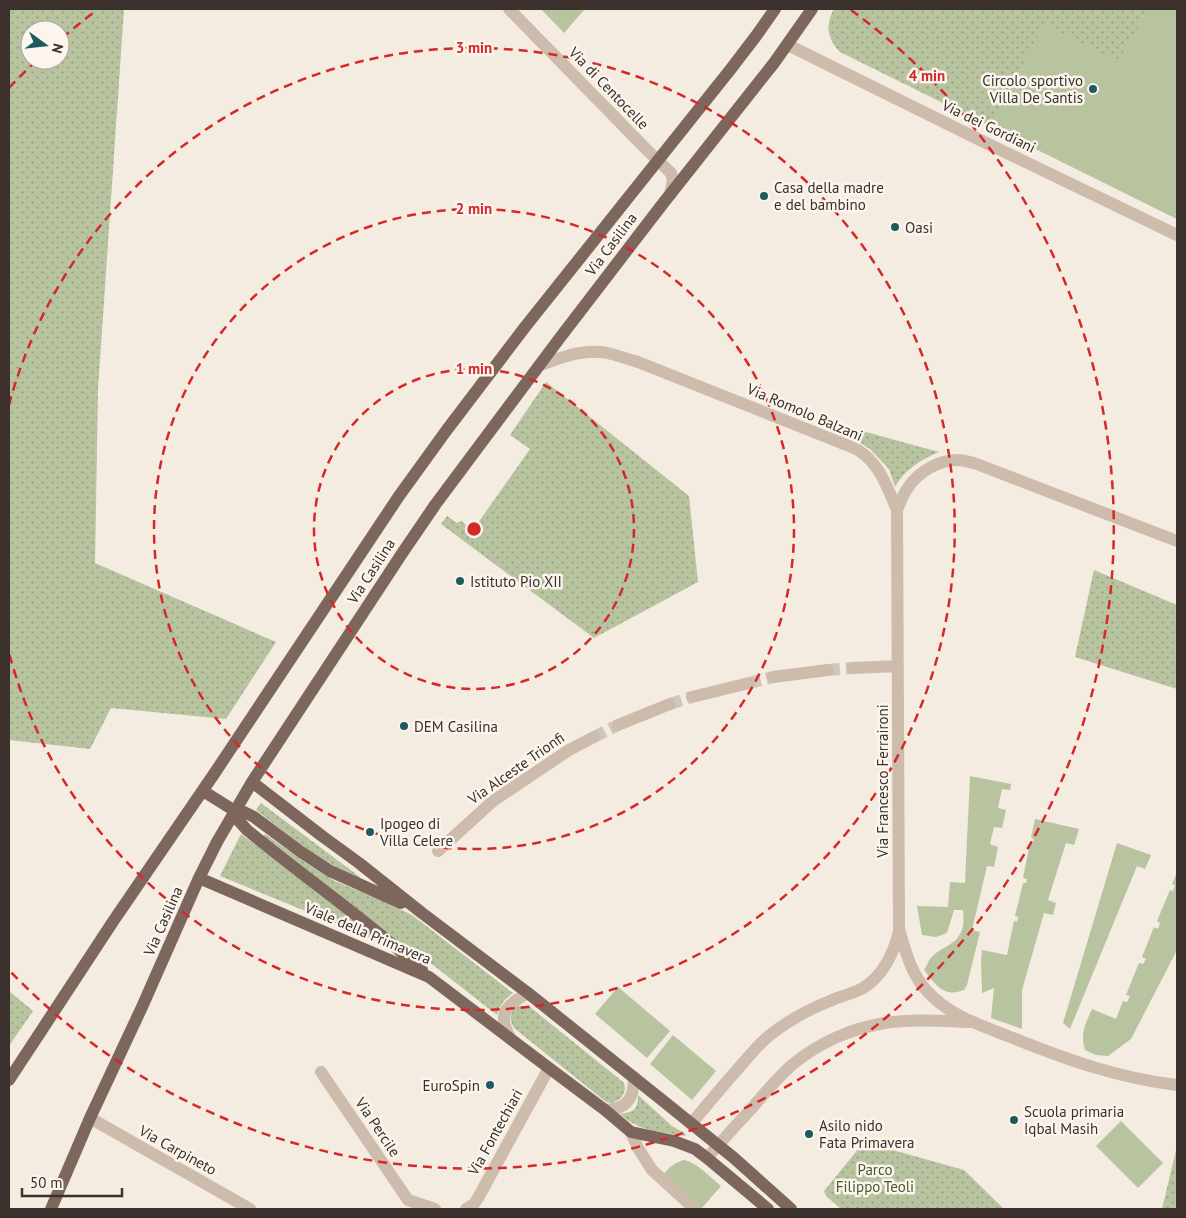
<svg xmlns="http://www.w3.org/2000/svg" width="1186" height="1218" viewBox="0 0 1186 1218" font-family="'PT Sans',sans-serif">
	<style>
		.grass { fill: url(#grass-dots); fill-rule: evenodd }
		.garden { fill: #b8c4a0 }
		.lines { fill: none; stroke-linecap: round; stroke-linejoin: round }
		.minor-tunnel { stroke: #cfc6bd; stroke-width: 12; stroke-dasharray: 12 6; stroke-linecap: butt }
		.minor { stroke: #cdbbac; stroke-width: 12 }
		.major { stroke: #7d675c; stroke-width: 12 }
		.ring { fill: none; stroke: #d62828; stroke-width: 2.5; stroke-dasharray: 9 6 }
		.poi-dot { fill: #1f5a5e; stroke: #fbf5ee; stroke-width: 2 }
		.labels { text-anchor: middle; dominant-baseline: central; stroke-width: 5; stroke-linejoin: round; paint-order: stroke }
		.poi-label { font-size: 15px; fill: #3b302b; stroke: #fbf5ee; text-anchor: start }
		.street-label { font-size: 15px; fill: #3b302b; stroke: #fbf5ee }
		.park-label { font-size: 15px; fill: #4a5a2e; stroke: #fbf5ee }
		.centre { fill: #d62828; stroke: #fbf5ee; stroke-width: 2.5 }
		.ring-label { font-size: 15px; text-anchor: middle; font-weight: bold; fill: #d62828; stroke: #fbf5ee; stroke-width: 5; stroke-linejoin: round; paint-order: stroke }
	</style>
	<defs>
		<pattern id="grass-dots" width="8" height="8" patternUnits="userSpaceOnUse" patternTransform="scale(1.25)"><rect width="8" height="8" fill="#b8c4a0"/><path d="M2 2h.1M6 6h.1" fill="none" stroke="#97a083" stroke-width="1.8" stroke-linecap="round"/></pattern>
	</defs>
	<rect width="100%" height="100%" fill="#f4ebe1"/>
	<!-- grass -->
	<path class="grass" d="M 9,9 L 124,9 L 98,389 L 95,563 L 276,642 L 226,719 L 111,708 L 90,749 L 9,740 ZM 30,30 L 60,30 L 60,60 L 30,60 Z
		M 834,9 L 1177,9 L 1177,219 L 840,52 C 827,38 825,25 834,9 Z
		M 546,382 L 689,496 L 698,582 L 594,638 L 441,524 L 447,516 L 457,523 L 461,521 L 473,530 L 530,449 L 510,435 Z
		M 833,423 L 939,452 C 921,460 905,469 895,487 L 889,469 L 870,449 L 848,435 L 830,430 Z
		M 1094,570 L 1177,605 L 1177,689 L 1075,657 Z
		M 261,803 L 360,877 L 360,878 C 321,864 288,834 256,810 Z
		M 241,834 L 381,942 L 220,876 Z
		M 265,834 L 306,863 L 335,881 L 383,901 L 412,915 L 513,993 C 504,999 500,1005 497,1015 L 433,965 L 395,939 L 263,836 Z
		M 9,991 L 33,1011 L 9,1046 Z
		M 519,1006 L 530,1007 L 623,1082 C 627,1088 624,1094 620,1099 L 612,1103 L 606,1102 L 514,1028 C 509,1019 509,1012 519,1006 Z
		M 638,1095 L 672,1126 L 686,1134 L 685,1136 L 655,1131 L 640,1127 L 627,1120 L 620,1114 C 634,1112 638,1110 638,1095 Z
		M 864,1142 L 964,1170 L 1004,1209 L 841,1209 L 826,1196 L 824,1191 Z
		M 1177,1146 L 1177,1209 L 1162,1209 Z"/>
	<!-- garden -->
	<path class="garden" d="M 541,9 L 585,9 L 564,33 Z
		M 1148,9 L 1177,9 L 1177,219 L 987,124 L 989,119 L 994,116 L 1045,24 L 1118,62 Z
		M 970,776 L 1011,784 L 1010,790 L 1002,789 L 998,808 L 1006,810 L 1002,828 L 994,827 L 990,844 L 998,847 L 994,867 L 987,866 L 972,930 L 980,932 L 967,985 L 964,990 C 944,998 936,985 924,970 C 926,967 928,962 930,959 C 940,946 959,946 963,926 C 964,921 963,915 963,910 L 954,910 L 947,933 L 936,937 L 922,935 L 917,906 L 948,907 L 950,882 L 965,883 Z
		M 1035,819 L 1079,829 L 1074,845 L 1066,843 L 1048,900 L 1056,903 L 1053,915 L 1044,913 L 1022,990 L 1022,1029 L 991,1018 L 994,988 L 982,993 C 982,978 980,964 982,950 L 1007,955 L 1014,921 L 1017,922 L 1018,917 L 1015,916 L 1023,883 L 1026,883 L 1027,879 L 1023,878 L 1030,843 L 1033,843 L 1034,839 L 1031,838 Z
		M 1117,843 L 1151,855 L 1145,869 L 1137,866 L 1070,1029 L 1063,1023 Z
		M 1177,872 L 1177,950 L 1131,1039 L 1108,1056 L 1096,1055 L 1085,1050 C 1080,1033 1085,1025 1092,1009 L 1116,1019 L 1123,1001 L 1127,1002 L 1130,996 L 1126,995 L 1139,963 L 1143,964 L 1146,959 L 1142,957 L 1154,927 L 1158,929 L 1160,923 L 1157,921 L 1170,890 L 1173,891 L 1175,885 L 1172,884 Z
		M 618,987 L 670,1031 L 647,1058 L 595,1014 Z
		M 673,1035 L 716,1071 L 692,1100 L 650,1064 Z
		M 1121,1121 L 1163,1163 L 1138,1188 L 1096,1146 Z
		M 684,1160 C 698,1163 709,1176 721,1186 L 701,1209 L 663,1175 C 669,1167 674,1163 684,1160 Z"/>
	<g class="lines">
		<!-- minor-tunnel -->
		<path class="minor-tunnel" d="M 828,670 L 853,668
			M 749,683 L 773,677
			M 670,704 L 692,697
			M 594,737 L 618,725"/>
		<!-- minor -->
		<path class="minor" d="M 509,9 L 645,148 L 671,173 L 673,180 L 670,195
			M 788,45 L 982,141 L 1177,235
			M 540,365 C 561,358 584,348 607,353 C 617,355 627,359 638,362 L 839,442 C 845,444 852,447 858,450 C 880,464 887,487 897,510 L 899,929 C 905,950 911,974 927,991 C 949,1016 983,1026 1013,1038 C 1068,1060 1118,1078 1177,1085
			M 897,510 C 900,503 903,495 907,489 C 918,472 938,460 958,460 C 963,460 969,462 974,463 L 1177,541
			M 853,668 L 898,666
			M 773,677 L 828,670
			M 692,697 L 749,683
			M 618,725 L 670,704
			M 438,851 L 493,801 L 569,750 L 594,737
			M 511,1039 C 496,1014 506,1005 528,993
			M 321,1072 L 408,1200
			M 605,1110 C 627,1109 634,1099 634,1077
			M 90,1118 L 250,1209
			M 691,1124 C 706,1106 721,1088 736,1071 C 747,1059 757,1045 770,1035 C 788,1021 809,1009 830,1001 C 841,996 852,994 863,988 C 882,977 894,953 899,931
			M 631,1132 L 638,1148 L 652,1170 L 695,1209
			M 707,1158 C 722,1141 736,1125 751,1109 C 764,1094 777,1078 792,1065 C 818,1043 852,1028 885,1023 C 913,1019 941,1021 969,1022
			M 408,1200 L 435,1209
			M 466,1209 L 474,1204 L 478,1198 L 549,1068"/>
		<!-- major -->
		<path class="major" d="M 252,782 L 322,836 L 359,863 L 422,913 L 528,993 L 662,1100 L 734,1158 L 791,1209
			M 203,791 L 235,811 L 244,812 L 254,817 L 301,852 L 330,871 L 401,903
			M 235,811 L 239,821 L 247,830 C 305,878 367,920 422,970
			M 199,878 L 429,977 L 549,1068 L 605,1110 L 631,1132 L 674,1141 L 695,1149 L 707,1158 L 768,1209
			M 9,1080 L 114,920 L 214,774 L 399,496 L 446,431 L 525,327 L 730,70 L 756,36 L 775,9
			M 51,1209 L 90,1118 L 142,1007 L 199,878 L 217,842 L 252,782 L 403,552 L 435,505 L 559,339 L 661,206 L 774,63 L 812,9"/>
	</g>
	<!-- distance rings -->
	<g class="ring">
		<circle cx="474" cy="529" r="160"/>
		<circle cx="474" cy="529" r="320"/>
		<path d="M9 405A481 481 0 1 1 9 653"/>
		<path d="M9 88A641 641 0 0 1 37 60M62 38A641 641 0 0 1 97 10M851 10A641 641 0 1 1 9 970"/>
	</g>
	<!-- markers -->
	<g class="poi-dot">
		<circle cx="1093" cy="89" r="5"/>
		<circle cx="764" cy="196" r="5"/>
		<circle cx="895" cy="227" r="5"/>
		<circle cx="460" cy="581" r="5"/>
		<circle cx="404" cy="726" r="5"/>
		<circle cx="370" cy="832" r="5"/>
		<circle cx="490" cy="1085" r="5"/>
		<circle cx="1014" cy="1120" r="5"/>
		<circle cx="809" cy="1134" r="5"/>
	</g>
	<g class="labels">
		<!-- poi labels -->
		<g class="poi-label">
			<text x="1083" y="80" text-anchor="end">Circolo sportivo<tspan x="1083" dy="17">Villa De Santis</tspan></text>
			<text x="774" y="187">Casa della madre<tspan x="774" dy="17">e del bambino</tspan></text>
			<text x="905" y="227">Oasi</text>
			<text x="470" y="581">Istituto Pio XII</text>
			<text x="414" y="726">DEM Casilina</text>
			<text x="380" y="823">Ipogeo di<tspan x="380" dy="17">Villa Celere</tspan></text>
			<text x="480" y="1085" text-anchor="end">EuroSpin</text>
			<text x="1024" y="1111">Scuola primaria<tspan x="1024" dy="17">Iqbal Masih</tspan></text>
			<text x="819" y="1125">Asilo nido<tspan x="819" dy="17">Fata Primavera</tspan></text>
		</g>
		<!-- street labels -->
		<g class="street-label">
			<text transform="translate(609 88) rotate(46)">Via di Centocelle</text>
			<text transform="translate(989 126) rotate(26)">Via dei Gordiani</text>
			<text transform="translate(611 244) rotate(-53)">Via Casilina</text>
			<text transform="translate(805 412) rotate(23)">Via Romolo Balzani</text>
			<text transform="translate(371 571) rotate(-57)">Via Casilina</text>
			<text transform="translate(516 768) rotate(-35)">Via Alceste Trionfi</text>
			<text transform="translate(882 781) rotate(-90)">Via Francesco Ferraironi</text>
			<text transform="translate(163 921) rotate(-66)">Via Casilina</text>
			<text transform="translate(368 933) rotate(23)">Viale della Primavera</text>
			<text transform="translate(378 1127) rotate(56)">Via Percile</text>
			<text transform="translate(495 1132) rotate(-61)">Via Fontechiari</text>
			<text transform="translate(178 1150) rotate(29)">Via Carpineto</text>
		</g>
		<!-- park labels -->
		<g class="park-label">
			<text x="875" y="1169">Parco<tspan x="875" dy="17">Filippo Teoli</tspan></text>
		</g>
	</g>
	<circle cx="474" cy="529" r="8" class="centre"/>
	<g class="ring-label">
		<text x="474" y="53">3 min</text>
		<text x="927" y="81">4 min</text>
		<text x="474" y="214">2 min</text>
		<text x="474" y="374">1 min</text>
	</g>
	<!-- border -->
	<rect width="1186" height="1218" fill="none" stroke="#3b302b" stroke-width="20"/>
	<!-- north arrow -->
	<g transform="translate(45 45) rotate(105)"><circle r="24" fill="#fbf5ee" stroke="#aea6a0"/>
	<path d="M0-4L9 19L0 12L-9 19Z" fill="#1f5a5e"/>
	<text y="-8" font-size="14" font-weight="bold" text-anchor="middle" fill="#3b302b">N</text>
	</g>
	<!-- scale -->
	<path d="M22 1188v8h100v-8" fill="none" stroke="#3b302b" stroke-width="2.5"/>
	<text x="30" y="1188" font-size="15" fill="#3b302b" stroke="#fbf5ee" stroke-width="4" paint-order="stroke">50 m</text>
</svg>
